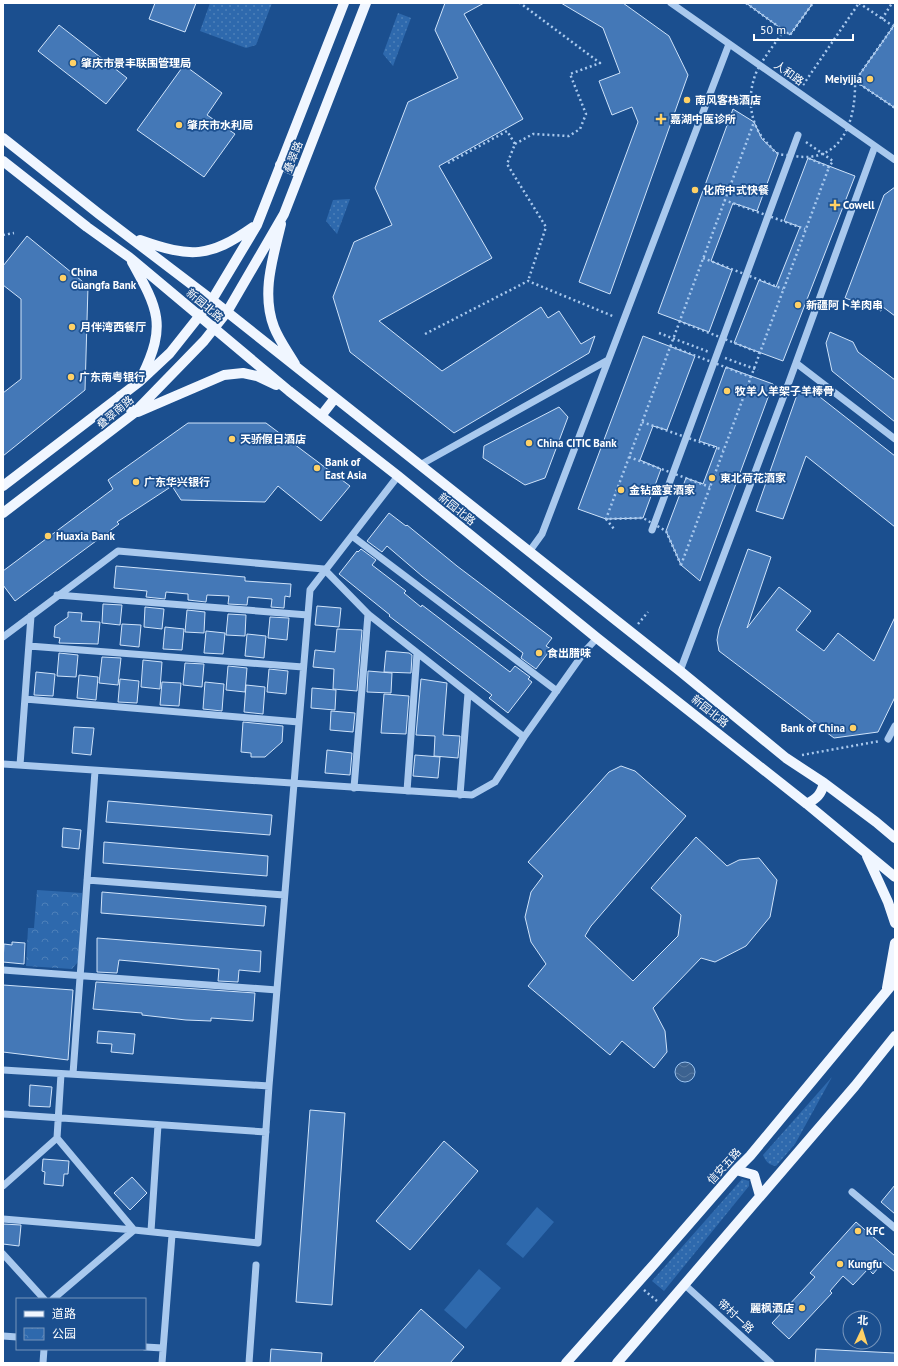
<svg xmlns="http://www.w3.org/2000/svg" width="898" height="1366" viewBox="0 0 898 1366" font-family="'PT Sans','Noto Sans SC',sans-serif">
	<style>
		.grass { fill: url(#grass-dots) }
		.park { fill: url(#park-crowns) }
		.pitch { fill: #2e69ad }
		.water { fill: url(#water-waves); stroke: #9cc4f0 }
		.building { fill: #4478b7; stroke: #cfe3fa }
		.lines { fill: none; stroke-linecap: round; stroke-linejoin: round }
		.path { stroke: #a9c9ee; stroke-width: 2.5; stroke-dasharray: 2 3; stroke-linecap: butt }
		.minor { stroke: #a9c9ee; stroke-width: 7 }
		.major { stroke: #f0f6ff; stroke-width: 10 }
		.path-bridge { stroke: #a9c9ee; stroke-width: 2.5; stroke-dasharray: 2 3; stroke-linecap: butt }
		.poi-dot { fill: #ffd166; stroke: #1b4f8f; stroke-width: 1.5 }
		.labels { text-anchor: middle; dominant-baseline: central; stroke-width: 3.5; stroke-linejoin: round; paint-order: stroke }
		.poi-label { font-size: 11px; font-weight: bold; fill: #fff; stroke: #1b4f8f; text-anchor: start }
		.street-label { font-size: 11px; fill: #fff; stroke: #1b4f8f }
	</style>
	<defs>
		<pattern id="grass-dots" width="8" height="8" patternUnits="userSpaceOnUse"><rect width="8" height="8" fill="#2e69ad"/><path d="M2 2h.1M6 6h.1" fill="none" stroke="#4d80b9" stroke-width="1.8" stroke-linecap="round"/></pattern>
		<pattern id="park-crowns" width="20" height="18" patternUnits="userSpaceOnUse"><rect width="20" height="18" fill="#2e69ad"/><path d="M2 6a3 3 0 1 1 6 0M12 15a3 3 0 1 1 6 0" fill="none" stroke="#4d80b9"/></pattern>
		<pattern id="water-waves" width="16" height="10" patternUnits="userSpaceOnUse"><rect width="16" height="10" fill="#3c6290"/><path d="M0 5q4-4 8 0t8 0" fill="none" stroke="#597aa1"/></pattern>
	</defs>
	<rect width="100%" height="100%" fill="#1b4f8f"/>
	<!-- grass -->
	<path class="grass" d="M 210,3 L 272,3 L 256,45 L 246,48 L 200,31 Z
		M 398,13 L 411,18 L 393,66 L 383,54 Z
		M 350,199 L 337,234 L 326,221 L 333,200 Z
		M 832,1077 L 795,1144 L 776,1166 C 769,1165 766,1162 763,1155 Z
		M 742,1179 L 749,1181 L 749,1186 L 664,1291 L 652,1281 Z"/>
	<!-- park -->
	<path class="park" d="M 37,890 L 82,893 L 78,962 L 72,969 L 26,966 L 28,928 L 34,928 Z"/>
	<!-- pitch -->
	<path class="pitch" d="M 537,1207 L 554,1222 L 523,1258 L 506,1244 Z
		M 479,1269 L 501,1288 L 466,1329 L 444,1310 Z"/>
	<!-- water -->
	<path class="water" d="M675 1072a10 10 0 1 1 20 0a10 10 0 1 1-20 0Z"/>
	<!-- building -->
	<path class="building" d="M 155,3 L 196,3 L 185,32 L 149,19 Z
		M 445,3 L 484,3 L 464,14 L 523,119 L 439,166 L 492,258 L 379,321 L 442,371 L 541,307 L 548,318 L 559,311 L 581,344 L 595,336 L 589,353 L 454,433 L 350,352 L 333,297 L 354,242 L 392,225 L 375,188 L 408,102 L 458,78 L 435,30 Z
		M 561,3 L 623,3 L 669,36 L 688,75 L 610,294 L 579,282 L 638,122 L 632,107 L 612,115 L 599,81 L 620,73 L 603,28 Z
		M 746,3 L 813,3 L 790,35 Z
		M 895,24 L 895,108 L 855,81 Z
		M 59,25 L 127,78 L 106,104 L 38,51 Z
		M 184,65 L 222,93 L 207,115 L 235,134 L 204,177 L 137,130 Z
		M 733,109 L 754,122 L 762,139 L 778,154 L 757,211 L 733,203 L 711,261 L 732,270 L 709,332 L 658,313 Z
		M 808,158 L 855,176 L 783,361 L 734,343 L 759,280 L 776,287 L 800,227 L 784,221 Z
		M 895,187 L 895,316 L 883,307 L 881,311 L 845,298 L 884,195 Z
		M 27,236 L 88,286 L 85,390 L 3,456 L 3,393 L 21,379 L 21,299 L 3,285 L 3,266 Z
		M 830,332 L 853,342 L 858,352 L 895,380 L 895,422 L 832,371 L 826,343 Z
		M 643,336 L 695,356 L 667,430 L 653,426 L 640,460 L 661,469 L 643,518 L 606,519 L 578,509 Z
		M 726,367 L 773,384 L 700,581 L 681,565 L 666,531 L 686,478 L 703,484 L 717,447 L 699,441 Z
		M 806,389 L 811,390 L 895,456 L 895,527 L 806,456 L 783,519 L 756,511 L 798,392 Z
		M 559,407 L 568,417 L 545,478 L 525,485 L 483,458 L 484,446 Z
		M 188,423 L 266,423 L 350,486 L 321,521 L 278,486 L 265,502 L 181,500 L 172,486 L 117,522 L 119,524 L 15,601 L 3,585 L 3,571 L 113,489 L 108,480 Z
		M 389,513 L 406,526 L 407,525 L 457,566 L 552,638 L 546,646 L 551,649 L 536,669 L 521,658 L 523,653 L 422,576 L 387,546 L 382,552 L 367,541 Z
		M 361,549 L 376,560 L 372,565 L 406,591 L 404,593 L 421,607 L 422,605 L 510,672 L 515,666 L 530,677 L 528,679 L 532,682 L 508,713 L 489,698 L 492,695 L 389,616 L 390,615 L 339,574 L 357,551 L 358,552 Z
		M 748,549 L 771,557 L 747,628 L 779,587 L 811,611 L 796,630 L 824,651 L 838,633 L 874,661 L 895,617 L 895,697 L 878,732 L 834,738 L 719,651 L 717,640 L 719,629 Z
		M 116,566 L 245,577 L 245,581 L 291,584 L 290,597 L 285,596 L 284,608 L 271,607 L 272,599 L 248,597 L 247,605 L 228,604 L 229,596 L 207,595 L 206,602 L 188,600 L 188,594 L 166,592 L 165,599 L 146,597 L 147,591 L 114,588 Z
		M 103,604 L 122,605 L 120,625 L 102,623 Z
		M 317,606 L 341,608 L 339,627 L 315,625 Z
		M 145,607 L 164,609 L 162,629 L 144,627 Z
		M 187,610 L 205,612 L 204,633 L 185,632 Z
		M 68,612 L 82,613 L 81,621 L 100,622 L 98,644 L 59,643 L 60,638 L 54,637 L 55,626 L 68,617 Z
		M 228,614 L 246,615 L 245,636 L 226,635 Z
		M 270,617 L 289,618 L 287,640 L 268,638 Z
		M 122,624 L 141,625 L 139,647 L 120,645 Z
		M 165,627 L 184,629 L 182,650 L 163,649 Z
		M 337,629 L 362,630 L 357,691 L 333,689 L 334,669 L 313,667 L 315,650 L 335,652 Z
		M 206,631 L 225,633 L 223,654 L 204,653 Z
		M 247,634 L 266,636 L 264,658 L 245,656 Z
		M 386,651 L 409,653 L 412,655 L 411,673 L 384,672 Z
		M 59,653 L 78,655 L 76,677 L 57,676 Z
		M 102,657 L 121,658 L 118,685 L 99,683 Z
		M 143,660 L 162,662 L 160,689 L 141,687 Z
		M 185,663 L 204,664 L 202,687 L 183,685 Z
		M 228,666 L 247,668 L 245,692 L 226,690 Z
		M 269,669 L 288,671 L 286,694 L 267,692 Z
		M 368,671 L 392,673 L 391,693 L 367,692 Z
		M 36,672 L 55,674 L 53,696 L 34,695 Z
		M 79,675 L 98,677 L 96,700 L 77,698 Z
		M 120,679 L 139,681 L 137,703 L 118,702 Z
		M 421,679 L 447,683 L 443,735 L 460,736 L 458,758 L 434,756 L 435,736 L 416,735 Z
		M 162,682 L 181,683 L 179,706 L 160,705 Z
		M 205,682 L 224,684 L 222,711 L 203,709 Z
		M 246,685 L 265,687 L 263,714 L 244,712 Z
		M 312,688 L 336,690 L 335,710 L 311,708 Z
		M 384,694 L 409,696 L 406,734 L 381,733 Z
		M 331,711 L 355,713 L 353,732 L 330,730 Z
		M 243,722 L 283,726 L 282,742 L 265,757 L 251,757 L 251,753 L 241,752 Z
		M 74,727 L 94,728 L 91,755 L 72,753 Z
		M 327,750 L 352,753 L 350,775 L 325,773 Z
		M 415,755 L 440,757 L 438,778 L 413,776 Z
		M 621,766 L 635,771 L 686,816 L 591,926 L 585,936 L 633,981 L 678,936 L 681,915 L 651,888 L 696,837 L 727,866 L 739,860 L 759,858 L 777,880 L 770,917 L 746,946 L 715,962 L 701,958 L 653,1008 L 665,1031 L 667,1052 L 654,1068 L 622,1041 L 610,1055 L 528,986 L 546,964 L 531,942 L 525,917 L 531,892 L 543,876 L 528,862 L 609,772 Z
		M 108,801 L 272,815 L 270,835 L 106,822 Z
		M 63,828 L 81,830 L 79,849 L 62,847 Z
		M 104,842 L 268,856 L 267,876 L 103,863 Z
		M 102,892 L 266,906 L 264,926 L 101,913 Z
		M 97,938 L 261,951 L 260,972 L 239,970 L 238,982 L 218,981 L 219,969 L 119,960 L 117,973 L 97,972 Z
		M 12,942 L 25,943 L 24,964 L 3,962 L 4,944 L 12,945 Z
		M 96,982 L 255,993 L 253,1021 L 211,1018 L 211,1021 L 186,1020 L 142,1015 L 142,1013 L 93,1009 Z
		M 3,985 L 73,990 L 68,1060 L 3,1052 Z
		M 98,1031 L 135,1034 L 133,1054 L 111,1052 L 112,1044 L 97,1043 Z
		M 30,1085 L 52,1087 L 50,1107 L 29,1106 Z
		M 310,1110 L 345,1113 L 332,1305 L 296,1302 Z
		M 444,1141 L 478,1171 L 410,1250 L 376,1221 Z
		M 43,1159 L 69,1161 L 68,1174 L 64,1174 L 63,1186 L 44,1184 L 45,1172 L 42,1171 Z
		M 132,1177 L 147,1193 L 130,1210 L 114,1193 Z
		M 895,1185 L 895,1214 L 881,1202 Z
		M 856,1222 L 895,1256 L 895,1272 L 883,1262 L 873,1274 L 868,1269 L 853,1285 L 843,1276 L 830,1291 L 832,1293 L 789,1339 L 772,1323 L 815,1277 L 810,1273 Z
		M 3,1224 L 21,1225 L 19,1246 L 3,1244 Z
		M 421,1309 L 464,1347 L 450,1363 L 373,1363 Z
		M 271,1349 L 322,1353 L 321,1363 L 270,1363 Z
		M 816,1349 L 895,1353 L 895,1363 L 815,1363 Z"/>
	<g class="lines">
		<!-- path -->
		<path class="path" d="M 746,3 L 790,35 L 813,3
			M 859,3 L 893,26
			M 882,19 L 892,3
			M 895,24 L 855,81 L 895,108
			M 803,85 L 859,3
			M 806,142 L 833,161 L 829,167 L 808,158
			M 515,144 L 533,134 L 569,136 L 580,129 L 586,114 L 570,74 L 600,63 L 520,3
			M 448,163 L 507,131 L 515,144 L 507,164 L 546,227 L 528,281
			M 3,235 L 14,233
			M 659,333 L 709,352
			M 425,334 L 528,281 L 615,317
			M 725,358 L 758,370
			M 606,519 L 614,529
			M 638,624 L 648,612
			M 802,755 L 880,741
			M 644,1290 L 657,1301"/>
		<!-- minor -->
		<path class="minor" d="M 671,3 L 895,160
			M 796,363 L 895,439
			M 420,465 L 608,360
			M 652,530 L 798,135
			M 352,536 L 557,691
			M 529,552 L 542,534 L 729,44
			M 57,595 L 308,615
			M 3,637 L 118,551 L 324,569 L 368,614 L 524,737
			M 29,646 L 303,667
			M 680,671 L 789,382 L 875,146
			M 25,699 L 299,722
			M 888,739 L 895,726
			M 3,764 L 472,795 L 495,782 L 524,737 L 585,651 L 597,638
			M 20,765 L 31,616
			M 354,788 L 368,614
			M 407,791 L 417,653
			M 460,795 L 468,693
			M 87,880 L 284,895
			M 3,970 L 277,990
			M 3,1070 L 269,1086
			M 73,1074 L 95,771
			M 3,1114 L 266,1132
			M 57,1138 L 61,1074
			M 3,1186 L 57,1138 L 134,1230 L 53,1299
			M 852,1192 L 895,1228
			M 3,1219 L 134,1230 L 258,1243 L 269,1086 L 310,590 L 398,476
			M 151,1231 L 158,1125
			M 3,1254 L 44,1299
			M 685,1285 L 771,1363
			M 3,1336 L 17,1337
			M 145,1347 L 163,1348
			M 43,1363 L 44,1349
			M 162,1363 L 172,1235
			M 249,1363 L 256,1265"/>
		<!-- major -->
		<path class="major" d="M 3,138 L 99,214 L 212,300 L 680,671 L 786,758 L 824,783 L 876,822 L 895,838
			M 3,161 L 87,227 L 129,257 L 289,391 L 398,476 L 597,638 L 807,804 L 895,877
			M 280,165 L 299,173
			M 281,224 C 273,258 261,293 274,327 C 279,340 288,352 295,364
			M 140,240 C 191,258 209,258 253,227
			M 132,262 C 158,309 167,325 142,376
			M 120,396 L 134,413
			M 138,412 L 224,375 L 243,373 L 257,376 L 276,385
			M 321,416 L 335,398
			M 3,486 L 139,382 L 170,353 L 212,300 L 257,225 L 344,3
			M 3,513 L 134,413 L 204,341 L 227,312 L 284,214 L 366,3
			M 807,804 C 817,798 821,795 824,783
			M 867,856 L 888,902 L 895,923
			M 887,988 L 895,943
			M 736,1170 L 754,1175 L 760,1196
			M 566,1363 L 656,1262 L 736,1170 L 750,1156 L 895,981
			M 617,1363 L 855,1086 L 895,1036"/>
		<!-- path-bridge -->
		<path class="path-bridge" d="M 784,30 C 775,44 763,58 756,73 C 746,98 750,128 770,146 C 772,149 776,153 779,154 C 783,155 789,155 794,156 C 842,164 856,121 855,81
			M 724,200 L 805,229
			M 703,258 L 783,289
			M 679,321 L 760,353
			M 670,346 L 751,377
			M 642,422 L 723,450
			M 629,457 L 710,487
			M 681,565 L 666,531 L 643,518 L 606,519 L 754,122
			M 681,565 L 829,167"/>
	</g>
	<!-- markers -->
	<g class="poi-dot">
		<circle cx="73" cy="63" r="4"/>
		<circle cx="870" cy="79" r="4"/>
		<circle cx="687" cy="100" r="4"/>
		<path d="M659 113h4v4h4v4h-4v4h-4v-4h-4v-4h4z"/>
		<circle cx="179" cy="125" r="4"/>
		<circle cx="695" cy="190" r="4"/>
		<path d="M833 199h4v4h4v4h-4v4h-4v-4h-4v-4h4z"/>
		<circle cx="63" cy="278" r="4"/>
		<circle cx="798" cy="305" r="4"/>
		<circle cx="72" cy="327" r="4"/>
		<circle cx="71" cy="377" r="4"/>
		<circle cx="727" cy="391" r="4"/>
		<circle cx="232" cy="439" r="4"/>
		<circle cx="529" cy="443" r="4"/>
		<circle cx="317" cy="468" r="4"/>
		<circle cx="712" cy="478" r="4"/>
		<circle cx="136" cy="482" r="4"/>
		<circle cx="621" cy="490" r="4"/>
		<circle cx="48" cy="536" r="4"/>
		<circle cx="539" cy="653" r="4"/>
		<circle cx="853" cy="728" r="4"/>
		<circle cx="858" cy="1231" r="4"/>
		<circle cx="840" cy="1264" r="4"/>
		<circle cx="802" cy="1308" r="4"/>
	</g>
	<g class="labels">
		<!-- poi labels -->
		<g class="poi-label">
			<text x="81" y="63">肇庆市景丰联围管理局</text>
			<text x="862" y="79" text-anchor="end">Meiyijia</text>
			<text x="695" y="100">南风客栈酒店</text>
			<text x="670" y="119">嘉湖中医诊所</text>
			<text x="187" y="125">肇庆市水利局</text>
			<text x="703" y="190">化府中式快餐</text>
			<text x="843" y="205">Cowell</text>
			<text x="71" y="272">China<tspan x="71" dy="13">Guangfa Bank</tspan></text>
			<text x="806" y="305">新疆阿卜羊肉串</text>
			<text x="80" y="327">月伴湾西餐厅</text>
			<text x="79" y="377">广东南粤银行</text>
			<text x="735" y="391">牧羊人羊架子羊棒骨</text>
			<text x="240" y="439">天骄假日酒店</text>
			<text x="537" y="443">China CITIC Bank</text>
			<text x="325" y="462">Bank of<tspan x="325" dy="13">East Asia</tspan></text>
			<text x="720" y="478">東北荷花酒家</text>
			<text x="144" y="482">广东华兴银行</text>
			<text x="629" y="490">金钻盛宴酒家</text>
			<text x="56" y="536">Huaxia Bank</text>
			<text x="547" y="653">食出腊味</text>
			<text x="845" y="728" text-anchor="end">Bank of China</text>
			<text x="866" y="1231">KFC</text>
			<text x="848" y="1264">Kungfu</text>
			<text x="794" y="1308" text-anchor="end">麗枫酒店</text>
		</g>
		<!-- street labels -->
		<g class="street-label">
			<text transform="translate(789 73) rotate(35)">人和路</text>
			<text transform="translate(293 157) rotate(-69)">叠翠路</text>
			<text transform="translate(205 305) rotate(40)">新园北路</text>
			<text transform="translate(115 412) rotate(-40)">叠翠南路</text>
			<text transform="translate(457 509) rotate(39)">新园北路</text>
			<text transform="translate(710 711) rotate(39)">新园北路</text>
			<text transform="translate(724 1166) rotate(-48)">信安五路</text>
			<text transform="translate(736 1316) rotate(42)">带村一路</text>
		</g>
	</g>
	<!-- border -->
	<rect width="898" height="1366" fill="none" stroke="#ffffff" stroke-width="8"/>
	<!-- legend -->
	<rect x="16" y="1298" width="130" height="52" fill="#1b4f8f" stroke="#7695bc"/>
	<rect x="24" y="1311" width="20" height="6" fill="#f0f6ff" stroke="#7695bc"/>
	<text x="52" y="1318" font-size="12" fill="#ffffff">道路</text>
	<rect x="24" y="1328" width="20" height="12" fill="url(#park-crowns)" stroke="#7695bc"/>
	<text x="52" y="1338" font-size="12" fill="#ffffff">公园</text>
	<!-- north arrow -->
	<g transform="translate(862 1330) rotate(4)"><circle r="19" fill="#1b4f8f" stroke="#7695bc"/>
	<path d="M0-3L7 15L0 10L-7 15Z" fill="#ffd166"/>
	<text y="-6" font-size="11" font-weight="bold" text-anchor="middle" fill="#ffffff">北</text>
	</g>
	<!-- scale -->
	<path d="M754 34v6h99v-6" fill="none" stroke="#ffffff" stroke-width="2"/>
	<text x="760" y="34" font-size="12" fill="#ffffff" stroke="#1b4f8f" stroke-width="3" paint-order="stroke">50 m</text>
</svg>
